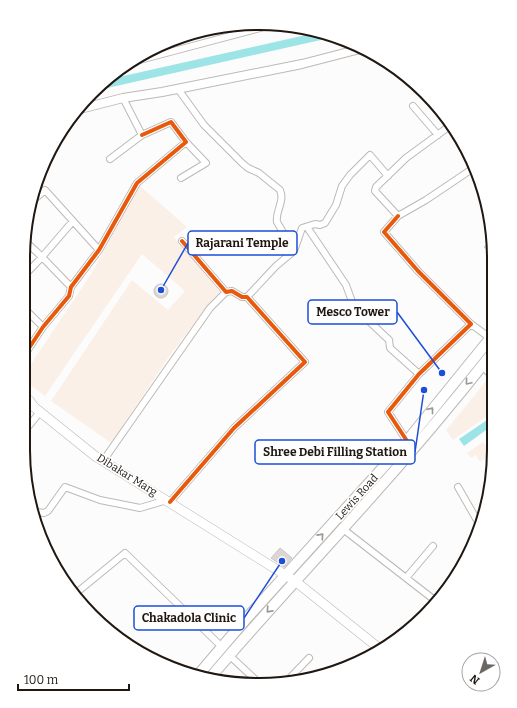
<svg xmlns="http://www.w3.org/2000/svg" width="517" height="708" viewBox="0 0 517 708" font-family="Bitter,serif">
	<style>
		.green { fill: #faf0e8 }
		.water { fill: #9de4e7 }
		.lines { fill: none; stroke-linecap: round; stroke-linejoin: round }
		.canal { stroke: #9de4e7; stroke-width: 8 }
		.building { fill: #dcd7d4; stroke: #ccc7c3 }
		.minor-casing { stroke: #bdb9b6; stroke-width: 8 }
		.tertiary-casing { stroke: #bdb9b6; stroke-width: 10 }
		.secondary-casing { stroke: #bdb9b6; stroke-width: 10 }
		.primary-casing { stroke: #bdb9b6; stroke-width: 12 }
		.minor { stroke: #fff; stroke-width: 6 }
		.tertiary { stroke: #fff; stroke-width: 8 }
		.secondary { stroke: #fff; stroke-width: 9 }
		.primary { stroke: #fff; stroke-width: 10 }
		.cycleway-casing { stroke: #fff; stroke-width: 6 }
		.cycleway { stroke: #e8590c; stroke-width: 4 }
		.oneway { stroke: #9b9794 }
		.labels { text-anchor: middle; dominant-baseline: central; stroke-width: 3.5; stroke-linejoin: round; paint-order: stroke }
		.street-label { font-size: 11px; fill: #201711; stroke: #fff }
		.rim { fill: none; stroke: #201711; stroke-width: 2 }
		.leader { fill: none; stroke: #1d4ed8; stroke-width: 1.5 }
		.callout-dot { fill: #1d4ed8; stroke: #fff; stroke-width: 1.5 }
		.callout { fill: #fff; stroke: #1d4ed8; stroke-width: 1.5 }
		.callout-label { font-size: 12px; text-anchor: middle; font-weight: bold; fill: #201711 }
	</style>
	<rect width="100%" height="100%" fill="#fcfcfc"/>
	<!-- green -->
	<path class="green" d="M 140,186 L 187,227 L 174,237 L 220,292 L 211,301 L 170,355 L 111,443 L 51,401 L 132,280 L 168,310 L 185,291 L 142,254 L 45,396 L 23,379 L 23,376 L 93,271 L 130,202 Z
		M 488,379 L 493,384 L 493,412 L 453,440 L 446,430 Z
		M 483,442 L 492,453 L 480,462 L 476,455 L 471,458 L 467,453 Z"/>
	<!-- water -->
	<path class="water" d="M 493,416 L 493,425 L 464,446 L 459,439 Z"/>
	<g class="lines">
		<!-- canal -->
		<path class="canal" d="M 102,85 L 320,36"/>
	</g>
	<!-- building -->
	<path class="building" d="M 492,239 L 492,254 L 484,247 Z
		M154 291a7 7 0 1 1 14 0a7 7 0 1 1-14 0Z
		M 280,548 L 292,558 L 284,567 L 271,558 Z"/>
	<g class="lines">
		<!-- minor casing -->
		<g class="minor-casing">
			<path id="minor" d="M 136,61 L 264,27
				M 178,89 L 204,125 L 242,163 L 248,168 L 259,173 L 280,190 C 285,202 275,211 277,222 L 294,251
				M 413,106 L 438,135
				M 451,125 L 406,158 L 376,187 L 375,191 L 398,216 L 426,200 L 475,167
				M 110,159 L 142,135 L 123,98
				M 181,178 L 206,163 L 186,142
				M 30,203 L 45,190 L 99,250
				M 398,216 L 384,232 L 418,271 L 471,324 L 419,374 L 388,412 L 407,441
				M 307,227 L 346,285 L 354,307 L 389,340 L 390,348 L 419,374
				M 23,277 L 42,257 L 25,241
				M 71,287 L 42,257 L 73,221
				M 247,297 L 276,266 L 294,251 L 302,228 L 315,224 L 320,225 L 325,223 L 336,205 L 342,186 L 350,175 L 370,155 L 388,176
				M 23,307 L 43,327
				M 471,324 L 490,338
				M 23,357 L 43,327 L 69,296 L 71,287 L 99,250 L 137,183 L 186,142 L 171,122 L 142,135
				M 482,366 L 493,377
				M 23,433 L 40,412
				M 103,461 L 210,308 L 226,292
				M 458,487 L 478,522
				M 170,502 L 234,428 L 305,362 L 247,297 L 242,297 L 232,291 L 226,292 L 182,241
				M 31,511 L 44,513 L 48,511 L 65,487 L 100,500 L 140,508 L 167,500
				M 343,529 L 437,602
				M 406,578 L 433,546
				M 75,594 L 125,553 L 222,647
				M 436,601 L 442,595
				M 229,655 L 259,683
				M 285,683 L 309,658"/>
		</g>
		<!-- tertiary casing -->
		<g class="tertiary-casing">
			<path id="tertiary" d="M 80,109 L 123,98 L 162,92 L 302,64 L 360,49"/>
		</g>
		<!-- secondary casing -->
		<g class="secondary-casing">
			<path id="secondary" d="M 23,395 L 29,400 L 34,407 L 95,456 L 295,581 L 380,649"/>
		</g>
		<!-- primary casing -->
		<g class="primary-casing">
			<path id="primary" d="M 199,674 L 246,619 L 369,483 L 407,441 L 493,335
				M 210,678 C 257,622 307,569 356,514 C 403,462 449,408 493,352"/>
		</g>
		<!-- minor -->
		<use href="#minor" class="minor"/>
		<!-- tertiary -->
		<use href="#tertiary" class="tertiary"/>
		<!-- secondary -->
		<use href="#secondary" class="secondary"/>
		<!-- primary -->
		<use href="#primary" class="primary"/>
		<!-- cycleway casing -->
		<g class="cycleway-casing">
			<path id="cycleway" d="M 398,216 L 384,232 L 418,271 L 471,324 L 419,374 L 388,412 L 407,441
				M 23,357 L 43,327 L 69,296 L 71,287 L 99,250 L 137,183 L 186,142 L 171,122 L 142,135
				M 170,502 L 234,428 L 305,362 L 247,297 L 242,297 L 232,291 L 226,292 L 182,241"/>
		</g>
		<!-- cycleway -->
		<use href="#cycleway" class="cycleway"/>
	</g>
	<!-- one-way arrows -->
	<defs><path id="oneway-chevron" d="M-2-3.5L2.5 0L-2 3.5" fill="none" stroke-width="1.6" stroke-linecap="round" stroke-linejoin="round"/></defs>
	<g class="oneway">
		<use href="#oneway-chevron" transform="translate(468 382) rotate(130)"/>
		<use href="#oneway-chevron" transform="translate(431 410) rotate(-51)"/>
		<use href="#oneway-chevron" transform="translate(321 536) rotate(-48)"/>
		<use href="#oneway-chevron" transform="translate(269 610) rotate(132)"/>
	</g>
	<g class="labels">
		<!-- street labels -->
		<g class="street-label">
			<text transform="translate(127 475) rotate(32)">Dibakar Marg</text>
			<text transform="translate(357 497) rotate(-48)">Lewis Road</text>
		</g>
	</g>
	<!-- crop -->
	<path d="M0 0H517V708H0ZM258 30H259A228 228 0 0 1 487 258V450A228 228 0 0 1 259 678H258A228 228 0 0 1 30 450V258A228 228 0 0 1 258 30Z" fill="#fff" fill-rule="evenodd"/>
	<path class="rim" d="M258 30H259A228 228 0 0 1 487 258V450A228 228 0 0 1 259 678H258A228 228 0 0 1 30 450V258A228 228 0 0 1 258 30Z"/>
	<!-- callouts -->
	<path class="leader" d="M161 290L188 243M442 373L397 312M424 390L415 452M282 561L244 618"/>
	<g class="callout-dot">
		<circle cx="161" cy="290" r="4"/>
		<circle cx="442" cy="373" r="4"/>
		<circle cx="424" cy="390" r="4"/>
		<circle cx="282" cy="561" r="4"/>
	</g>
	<g class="callout">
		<rect x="188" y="231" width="109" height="24" rx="4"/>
		<rect x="308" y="300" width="89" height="24" rx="4"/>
		<rect x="255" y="440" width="160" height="24" rx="4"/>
		<rect x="134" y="606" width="110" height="24" rx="4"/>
	</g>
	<g class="callout-label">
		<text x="242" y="247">Rajarani Temple</text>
		<text x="353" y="316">Mesco Tower</text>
		<text x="335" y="456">Shree Debi Filling Station</text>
		<text x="189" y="622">Chakadola Clinic</text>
	</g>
	<!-- north arrow -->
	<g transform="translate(481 672) rotate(219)"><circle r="19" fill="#ffffff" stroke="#a6a2a0"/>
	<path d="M0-3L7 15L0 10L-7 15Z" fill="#6d6763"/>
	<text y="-6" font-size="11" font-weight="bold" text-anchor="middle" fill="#201711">N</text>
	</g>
	<!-- scale -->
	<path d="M18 684v6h111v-6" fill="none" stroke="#201711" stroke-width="2"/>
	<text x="24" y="684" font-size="12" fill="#201711" stroke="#ffffff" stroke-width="3" paint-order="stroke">100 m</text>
</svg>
